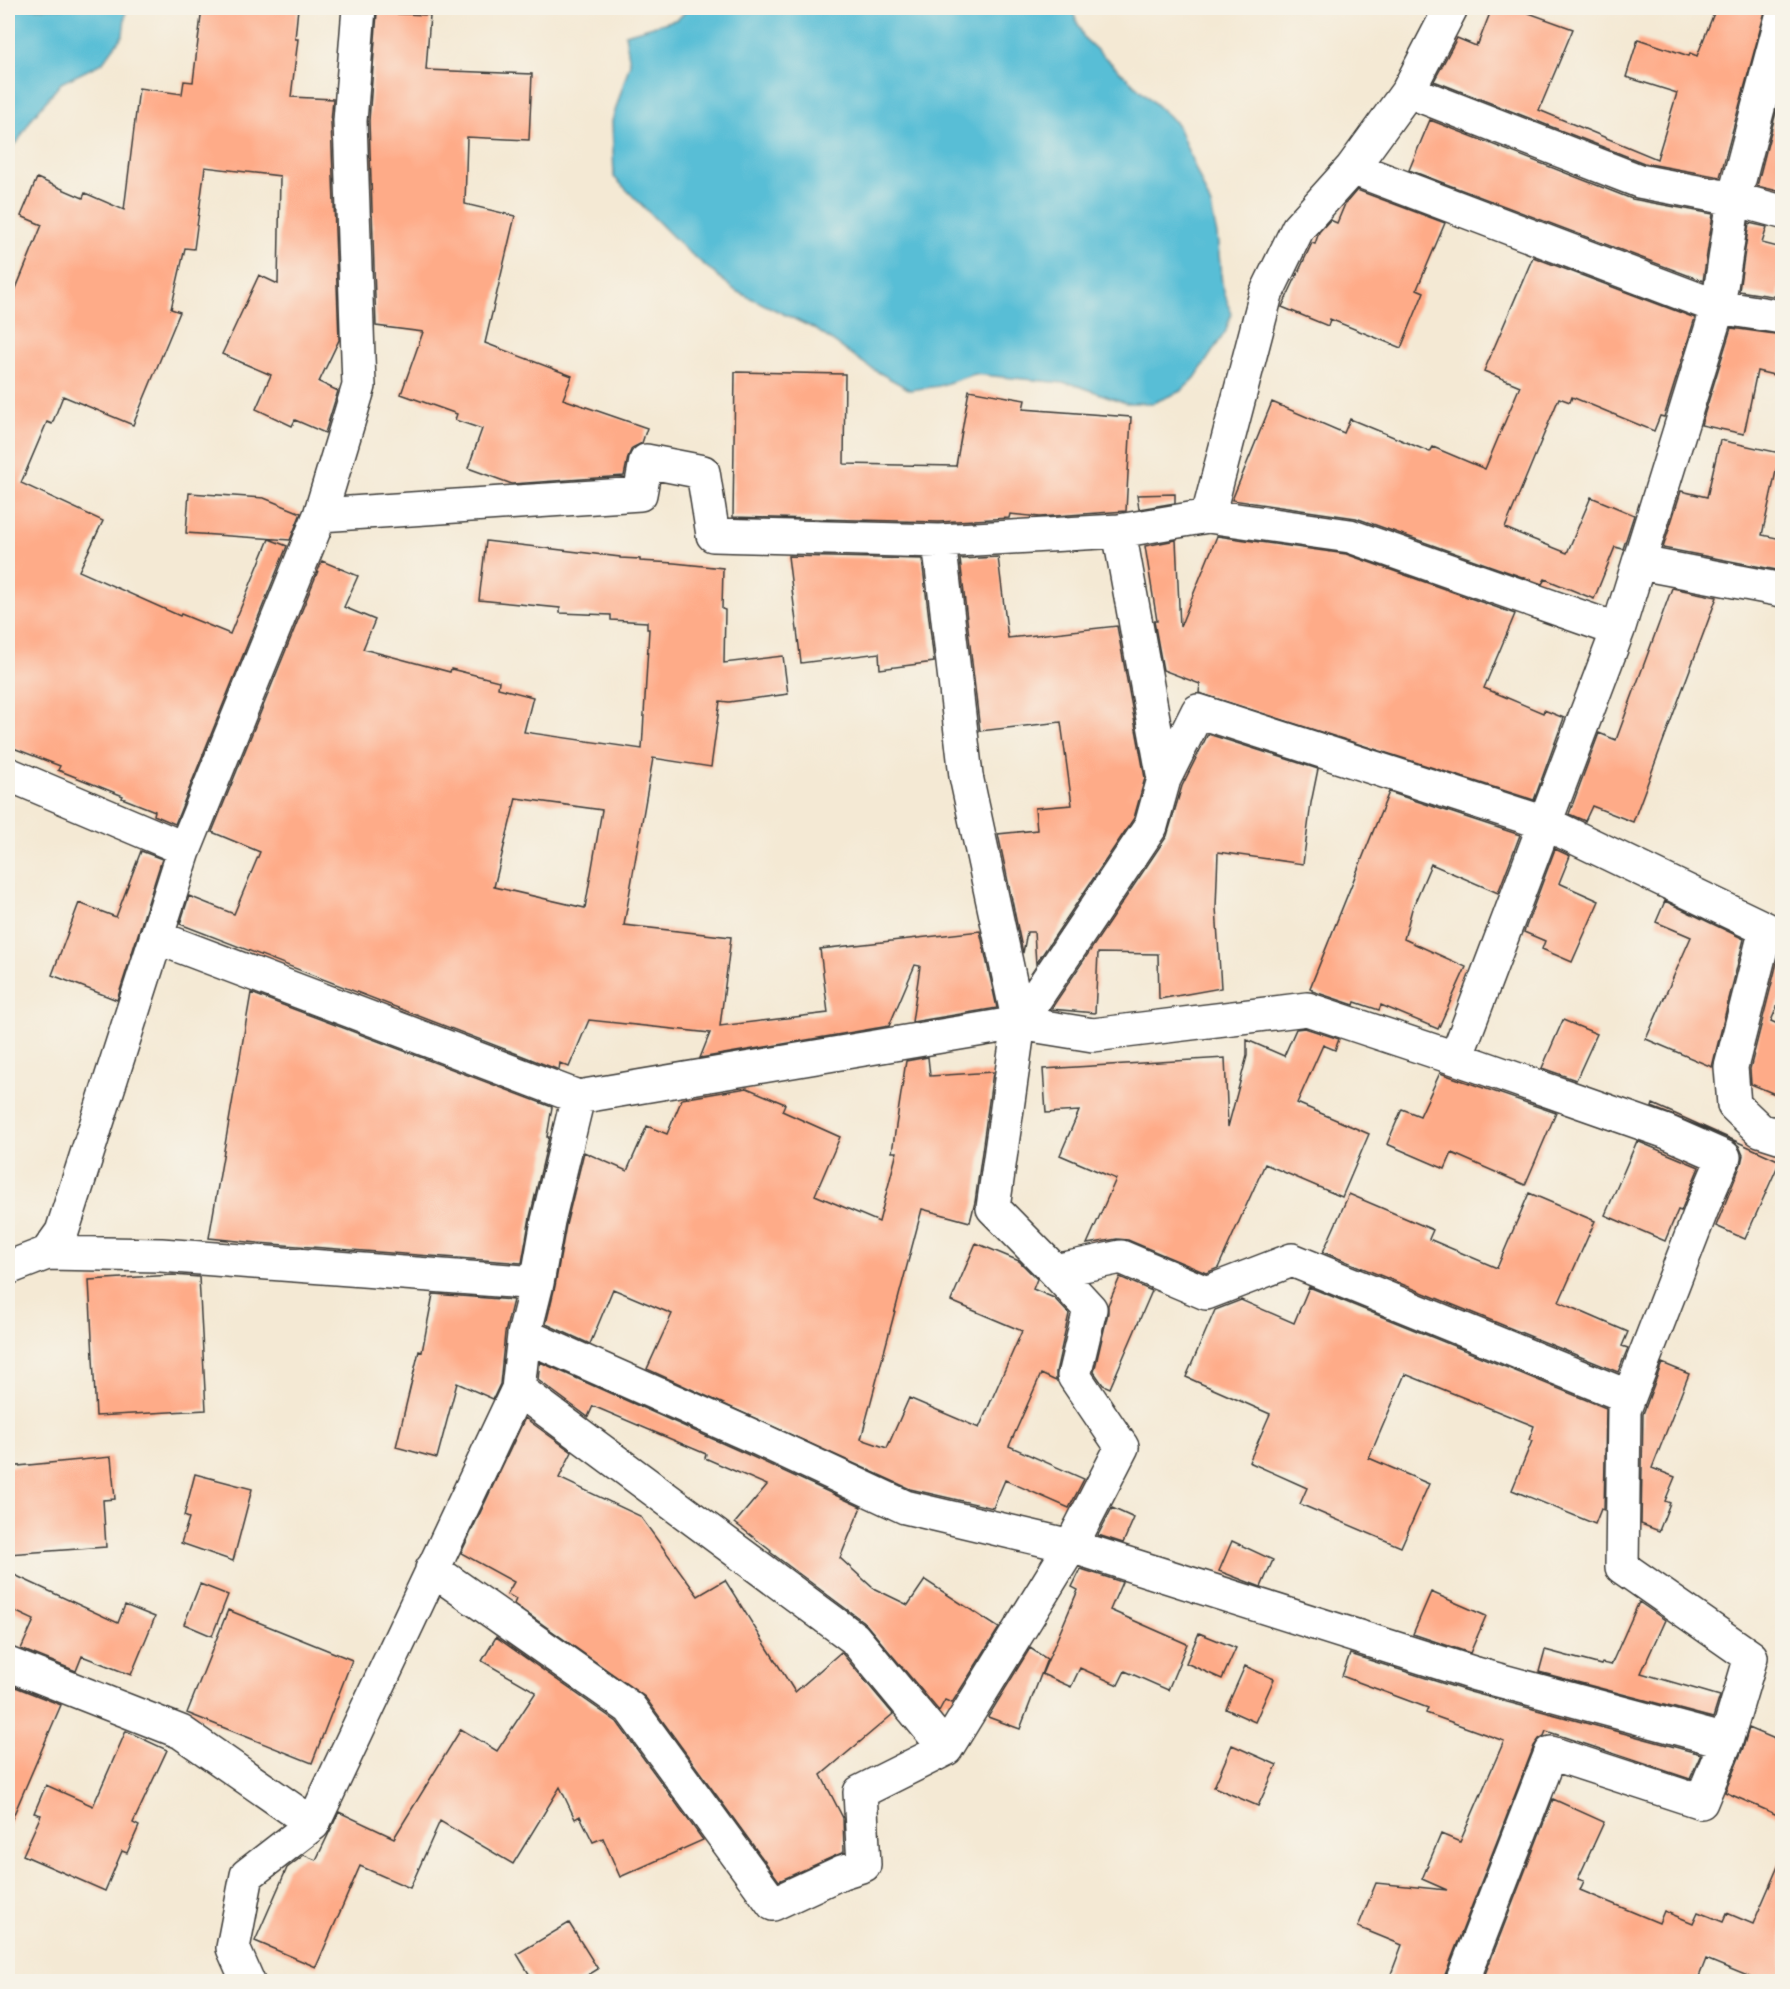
<svg xmlns="http://www.w3.org/2000/svg" width="1790" height="1989" viewBox="0 0 1790 1989" font-family="'Balsamiq Sans',sans-serif">
	<style>
		.water { fill: #58bed6; stroke: #3a6d79; stroke-width: 1.5 }
		.building { fill: #feab88; fill-rule: evenodd }
		.lines { fill: none; stroke-linecap: round; stroke-linejoin: round }
		.minor-casing { stroke: #3c3b38; stroke-width: 36 }
		.minor { stroke: #fff; stroke-width: 33 }
	</style>
	<rect width="100%" height="100%" fill="#f7f3e8"/>
	<filter id="ink" filterUnits="userSpaceOnUse"><feTurbulence type="fractalNoise" baseFrequency=".0167" numOctaves="2"/><feDisplacementMap in="SourceGraphic" scale="12" xChannelSelector="R" yChannelSelector="G"/><feConvolveMatrix kernelMatrix="1 2 1 2 8 2 1 2 1" color-interpolation-filters="sRGB"/></filter>
	<filter id="wash" filterUnits="userSpaceOnUse"><feTurbulence type="fractalNoise" baseFrequency=".008" numOctaves="4" result="noise"/><feDisplacementMap in="SourceGraphic" scale="24" xChannelSelector="R" yChannelSelector="G"/><feGaussianBlur stdDeviation="1.35" result="paint"/><feColorMatrix in="noise" values="0 0 0 0 0 0 0 0 0 0 0 0 0 0 0 0 0 1.4 0 .05"/><feComposite in="paint" operator="in"/></filter>
	<g filter="url(#wash)">
		<rect width="100%" height="100%" fill="#f4e9d4"/>
		<!-- water -->
		<path class="water" d="M 8,8 L 125,8 L 126,9 L 123,35 L 102,63 L 61,83 L 32,118 L 17,143 L 8,148 Z
			M 689,8 L 1071,8 L 1084,38 L 1177,124 L 1211,206 L 1217,235 L 1222,284 L 1231,314 L 1226,331 L 1195,378 L 1181,391 L 1153,403 L 1126,403 L 1073,384 L 974,374 L 939,386 L 910,390 L 871,368 L 815,329 L 736,291 L 685,249 L 614,177 L 612,121 L 630,63 L 625,34 L 678,19 Z"/>
		<g id="blocks">
			<!-- building -->
			<path class="building" d="M 202,8 L 298,8 L 295,39 L 298,39 L 291,97 L 333,99 L 331,122 L 339,340 L 319,382 L 338,391 L 325,433 L 295,420 L 292,426 L 256,409 L 271,375 L 222,354 L 259,275 L 278,284 L 280,176 L 205,167 L 194,249 L 185,248 L 171,309 L 180,312 L 133,425 L 63,396 L 52,424 L 47,422 L 21,483 L 103,521 L 79,571 L 180,616 L 181,614 L 230,634 L 269,539 L 287,546 L 175,824 L 154,815 L 155,811 L 122,798 L 123,796 L 58,770 L 60,766 L 8,746 L 8,308 L 42,225 L 21,216 L 37,178 L 83,198 L 85,193 L 124,210 L 139,88 L 182,94 L 184,81 L 193,82 Z
				M 1492,8 L 1515,8 L 1573,29 L 1539,110 L 1657,159 L 1677,93 L 1626,77 L 1638,39 L 1689,56 L 1690,53 L 1697,56 L 1716,8 L 1766,8 L 1720,177 L 1644,163 L 1434,81 L 1457,38 L 1476,46 L 1477,43 L 1478,44 Z
				M 377,13 L 430,15 L 426,70 L 532,74 L 529,140 L 467,137 L 465,204 L 515,216 L 485,343 L 572,376 L 563,399 L 647,428 L 642,443 L 632,448 L 628,457 L 624,476 L 512,484 L 468,468 L 482,429 L 455,420 L 457,414 L 401,394 L 423,332 L 376,326 L 369,121 Z
				M 1782,89 L 1782,175 L 1778,191 L 1757,186 Z
				M 1430,120 L 1632,199 L 1713,214 L 1703,281 L 1409,170 Z
				M 1357,190 L 1445,223 L 1417,289 L 1424,292 L 1401,348 L 1330,319 L 1328,326 L 1282,307 L 1312,243 L 1315,244 L 1319,232 L 1330,220 L 1337,223 L 1345,204 Z
				M 1749,223 L 1767,227 L 1762,243 L 1782,248 L 1782,275 L 1778,297 L 1739,291 Z
				M 1533,257 L 1695,318 L 1664,417 L 1660,416 L 1654,431 L 1572,397 L 1570,402 L 1559,398 L 1505,528 L 1567,553 L 1591,497 L 1634,515 L 1623,549 L 1615,547 L 1594,599 L 1545,579 L 1542,584 L 1356,518 L 1232,500 L 1272,402 L 1344,433 L 1350,419 L 1430,452 L 1433,447 L 1485,469 L 1520,386 L 1484,371 Z
				M 1731,328 L 1782,335 L 1782,377 L 1757,371 L 1744,434 L 1701,425 Z
				M 735,372 L 845,374 L 844,464 L 956,466 L 969,390 L 1025,400 L 1023,409 L 1131,417 L 1126,511 L 1040,517 L 1010,514 L 1009,518 L 939,522 L 733,517 Z
				M 1720,440 L 1780,453 L 1762,535 L 1782,539 L 1782,571 L 1663,548 L 1681,491 L 1707,497 Z
				M 189,493 L 264,498 L 301,513 L 290,540 L 186,533 Z
				M 1175,494 L 1175,503 L 1139,509 L 1137,495 Z
				M 1217,536 L 1346,554 L 1515,614 L 1484,688 L 1543,713 L 1544,710 L 1564,718 L 1534,800 L 1199,693 L 1200,684 L 1163,670 L 1154,621 L 1157,621 L 1145,546 L 1176,540 L 1180,627 Z
				M 486,541 L 620,557 L 620,558 L 640,559 L 640,561 L 674,563 L 723,568 L 722,609 L 725,610 L 724,663 L 783,656 L 788,694 L 729,702 L 720,701 L 711,767 L 653,758 L 624,925 L 731,937 L 720,1026 L 828,1013 L 820,949 L 980,931 L 997,1008 L 912,1022 L 920,966 L 915,965 L 889,1026 L 700,1058 L 710,1033 L 589,1020 L 569,1067 L 560,1063 L 559,1070 L 180,924 L 189,896 L 234,914 L 260,852 L 212,832 L 322,561 L 358,576 L 344,607 L 375,620 L 363,649 L 450,672 L 451,669 L 499,681 L 498,688 L 533,697 L 524,732 L 642,749 L 649,629 L 647,629 L 647,622 L 611,620 L 611,615 L 560,613 L 560,608 L 479,600 ZM 516,798 L 602,810 L 585,908 L 494,887 Z
				M 788,556 L 922,559 L 934,662 L 880,669 L 879,653 L 801,663 Z
				M 998,557 L 1008,638 L 1117,626 L 1145,778 L 1134,818 L 1036,964 L 1034,932 L 1027,932 L 1023,953 L 998,834 L 1037,830 L 1035,808 L 1072,805 L 1061,722 L 980,731 L 960,559 Z
				M 1672,588 L 1717,597 L 1633,822 L 1592,806 L 1585,821 L 1569,814 L 1599,733 L 1616,740 Z
				M 1208,734 L 1318,769 L 1311,803 L 1303,864 L 1218,852 L 1216,907 L 1221,988 L 1159,999 L 1158,954 L 1098,953 L 1095,1013 L 1051,1009 L 1167,836 L 1182,786 Z
				M 1389,792 L 1520,835 L 1498,893 L 1431,864 L 1412,909 L 1404,939 L 1466,967 L 1438,1029 L 1381,1005 L 1379,1010 L 1355,1002 L 1354,1005 L 1312,991 L 1312,989 L 1310,988 Z
				M 1555,849 L 1570,856 L 1559,883 L 1599,901 L 1572,962 L 1542,949 L 1545,941 L 1524,932 Z
				M 141,851 L 162,859 L 117,1000 L 52,975 L 79,903 L 116,917 Z
				M 1665,901 L 1744,939 L 1712,1067 L 1646,1039 L 1691,937 L 1656,922 Z
				M 1780,951 L 1782,952 L 1782,995 L 1771,1021 L 1782,1026 L 1782,1097 L 1751,1084 L 1750,1069 Z
				M 251,993 L 552,1107 L 547,1137 L 549,1137 L 530,1217 L 522,1263 L 258,1243 L 209,1238 Z
				M 1563,1020 L 1597,1034 L 1576,1080 L 1542,1068 Z
				M 1305,1028 L 1339,1039 L 1335,1050 L 1323,1045 L 1297,1103 L 1369,1134 L 1342,1197 L 1265,1164 L 1218,1268 L 1206,1273 L 1128,1240 L 1117,1239 L 1087,1244 L 1116,1179 L 1060,1155 L 1079,1111 L 1046,1113 L 1043,1069 L 1225,1058 L 1228,1127 L 1247,1056 L 1247,1040 L 1284,1056 L 1296,1029 Z
				M 928,1057 L 930,1076 L 993,1072 L 975,1202 L 970,1222 L 922,1209 L 861,1439 L 887,1448 L 909,1398 L 979,1428 L 1022,1331 L 951,1301 L 976,1243 L 1019,1261 L 1037,1279 L 1033,1289 L 1054,1298 L 1069,1314 L 1056,1372 L 1056,1381 L 1041,1374 L 1009,1446 L 1084,1479 L 1069,1508 L 1005,1480 L 993,1508 L 910,1489 L 647,1369 L 672,1314 L 613,1289 L 590,1344 L 546,1324 L 555,1286 L 566,1225 L 584,1152 L 627,1171 L 647,1126 L 667,1134 L 682,1099 L 747,1088 L 785,1104 L 782,1111 L 840,1137 L 815,1195 L 879,1222 L 897,1152 L 892,1152 L 906,1061 Z
				M 1440,1073 L 1556,1113 L 1525,1185 L 1452,1153 L 1445,1169 L 1387,1144 L 1402,1109 L 1420,1116 Z
				M 1653,1104 L 1780,1161 L 1745,1239 L 1716,1226 L 1741,1164 L 1743,1155 L 1739,1146 L 1732,1140 L 1652,1107 Z
				M 1637,1141 L 1699,1167 L 1681,1211 L 1678,1210 L 1665,1241 L 1605,1215 Z
				M 1529,1193 L 1595,1221 L 1559,1302 L 1628,1332 L 1622,1346 L 1628,1348 L 1618,1372 L 1323,1252 L 1349,1194 L 1433,1230 L 1429,1239 L 1497,1268 Z
				M 173,1275 L 199,1277 L 206,1410 L 96,1416 L 89,1280 Z
				M 1120,1277 L 1152,1291 L 1110,1388 L 1103,1385 L 1094,1372 L 1108,1313 L 1108,1305 Z
				M 1309,1287 L 1606,1408 L 1604,1510 L 1601,1509 L 1595,1524 L 1512,1490 L 1532,1441 L 1529,1440 L 1534,1426 L 1405,1374 L 1369,1458 L 1429,1484 L 1401,1547 L 1300,1504 L 1307,1488 L 1249,1462 L 1270,1414 L 1186,1377 L 1215,1310 L 1241,1300 L 1294,1323 Z
				M 433,1294 L 513,1300 L 505,1333 L 500,1384 L 493,1399 L 457,1383 L 437,1458 L 396,1447 L 419,1351 L 422,1352 Z
				M 540,1362 L 751,1456 L 861,1507 L 840,1558 L 873,1588 L 908,1605 L 925,1580 L 999,1628 L 952,1703 L 945,1700 L 939,1711 L 865,1623 L 770,1552 L 771,1551 L 735,1523 L 767,1485 L 705,1458 L 706,1454 L 593,1406 L 588,1417 L 538,1380 Z
				M 1662,1363 L 1689,1374 L 1652,1468 L 1675,1477 L 1665,1501 L 1670,1503 L 1659,1531 L 1641,1524 L 1643,1414 Z
				M 525,1418 L 572,1452 L 559,1478 L 640,1516 L 698,1596 L 725,1580 L 795,1692 L 841,1652 L 893,1714 L 821,1775 L 843,1818 L 844,1852 L 779,1881 L 645,1697 L 514,1604 L 516,1599 L 507,1594 L 514,1582 L 461,1553 Z
				M 111,1457 L 115,1499 L 103,1500 L 106,1547 L 8,1554 L 8,1467 Z
				M 195,1474 L 252,1489 L 233,1561 L 181,1543 L 189,1518 L 184,1516 Z
				M 1112,1508 L 1134,1518 L 1123,1543 L 1098,1535 Z
				M 1232,1541 L 1273,1560 L 1261,1587 L 1219,1571 Z
				M 1081,1569 L 1122,1582 L 1110,1610 L 1187,1644 L 1168,1690 L 1125,1671 L 1118,1685 L 1080,1668 L 1071,1687 L 1042,1674 L 1078,1590 L 1072,1587 Z
				M 8,1572 L 118,1623 L 125,1605 L 155,1617 L 131,1675 L 82,1656 L 76,1671 L 21,1649 L 34,1620 L 8,1608 Z
				M 200,1584 L 228,1595 L 212,1636 L 184,1624 Z
				M 1431,1592 L 1486,1616 L 1470,1653 L 1413,1634 Z
				M 1639,1602 L 1665,1620 L 1641,1673 L 1720,1696 L 1713,1718 L 1539,1672 L 1545,1650 L 1601,1665 L 1602,1663 L 1611,1665 Z
				M 228,1610 L 352,1660 L 312,1763 L 187,1713 Z
				M 1199,1633 L 1236,1648 L 1222,1679 L 1186,1663 Z
				M 496,1637 L 617,1722 L 703,1840 L 620,1877 L 603,1838 L 593,1842 L 580,1816 L 575,1819 L 560,1787 L 513,1864 L 440,1821 L 410,1888 L 360,1866 L 316,1967 L 255,1941 L 287,1868 L 304,1855 L 316,1860 L 339,1812 L 394,1838 L 461,1729 L 497,1751 L 536,1692 L 482,1661 Z
				M 1030,1648 L 1047,1659 L 1020,1729 L 988,1717 Z
				M 1350,1654 L 1470,1692 L 1701,1754 L 1690,1779 L 1546,1731 L 1544,1736 L 1539,1739 L 1534,1746 L 1445,1975 L 1444,1982 L 1388,1982 L 1402,1945 L 1358,1927 L 1376,1883 L 1447,1890 L 1422,1879 L 1441,1834 L 1460,1842 L 1504,1741 L 1426,1713 L 1428,1708 L 1342,1676 Z
				M 1245,1666 L 1274,1679 L 1255,1722 L 1226,1709 Z
				M 8,1684 L 61,1705 L 8,1828 Z
				M 1749,1728 L 1782,1742 L 1782,1817 L 1725,1792 L 1743,1748 Z
				M 126,1731 L 167,1750 L 133,1823 L 139,1826 L 127,1853 L 122,1851 L 105,1891 L 23,1855 L 41,1815 L 34,1813 L 46,1785 L 93,1806 Z
				M 1232,1745 L 1277,1765 L 1258,1806 L 1214,1787 Z
				M 1553,1799 L 1604,1822 L 1578,1879 L 1584,1881 L 1580,1890 L 1659,1923 L 1664,1911 L 1693,1923 L 1698,1912 L 1723,1922 L 1727,1913 L 1753,1924 L 1782,1857 L 1782,1982 L 1762,1982 L 1706,1959 L 1697,1982 L 1482,1982 Z
				M 569,1923 L 598,1969 L 577,1982 L 534,1982 L 517,1954 Z"/>
		</g>
	</g>
	<g filter="url(#ink)">
		<use href="#blocks" fill-opacity="0" stroke="#3c3b38" stroke-width="1.5"/>
		<g class="lines">
			<!-- minor casing -->
			<g class="minor-casing">
				<path id="minor" d="M 1408,91 L 1639,181 L 1734,199 L 1782,212
					M 1352,168 L 1718,307 L 1782,317
					M 320,515 L 640,494 L 646,461 L 703,472 L 713,535 L 939,541 L 1119,531
					M 1208,516 L 1266,294 L 1298,228 L 1352,168 L 1408,91 L 1451,8
					M 939,541 L 966,776 L 1019,1023
					M 1640,563 L 1782,590
					M 8,774 L 185,849
					M 1164,779 L 1119,531 L 1208,516 L 1350,536 L 1618,630 L 1718,307 L 1734,199 L 1782,17
					M 156,937 L 578,1097
					M 1456,1058 L 1618,630
					M 47,1253 L 161,1255 L 537,1283
					M 8,1268 L 47,1253 L 62,1232 L 184,851 L 320,515 L 359,386 L 350,121 L 359,8
					M 1055,1271 L 1121,1257 L 1206,1293 L 1292,1260 L 1629,1397
					M 524,1335 L 759,1439 L 905,1507 L 1071,1546 L 1476,1674 L 1726,1741
					M 518,1389 L 854,1638 L 946,1749
					M 432,1569 L 630,1708 L 773,1904 L 842,1872 L 864,1865 L 860,1792 L 946,1749 L 1071,1546 L 1122,1447 L 1074,1376 L 1090,1309 L 1055,1271 L 993,1208 L 1019,1023 L 1093,1035 L 1307,1009 L 1476,1065 L 1667,1132 L 1724,1157 L 1705,1201 L 1624,1410 L 1622,1567 L 1751,1657 L 1726,1741 L 1701,1802 L 1551,1753 L 1462,1982
					M 8,1664 L 181,1732 L 313,1824
					M 248,1982 L 233,1948 L 247,1875 L 313,1824 L 518,1389 L 524,1335 L 537,1283 L 548,1221 L 578,1097 L 1019,1023 L 1151,826 L 1164,779 L 1198,711 L 1545,823 L 1766,929 L 1731,1067 L 1734,1105 L 1760,1130 L 1782,1137"/>
			</g>
			<!-- minor -->
			<use href="#minor" class="minor"/>
		</g>
	</g>
	<!-- margin -->
	<rect width="1790" height="1989" fill="none" stroke="#f7f3e8" stroke-width="30"/>
</svg>
